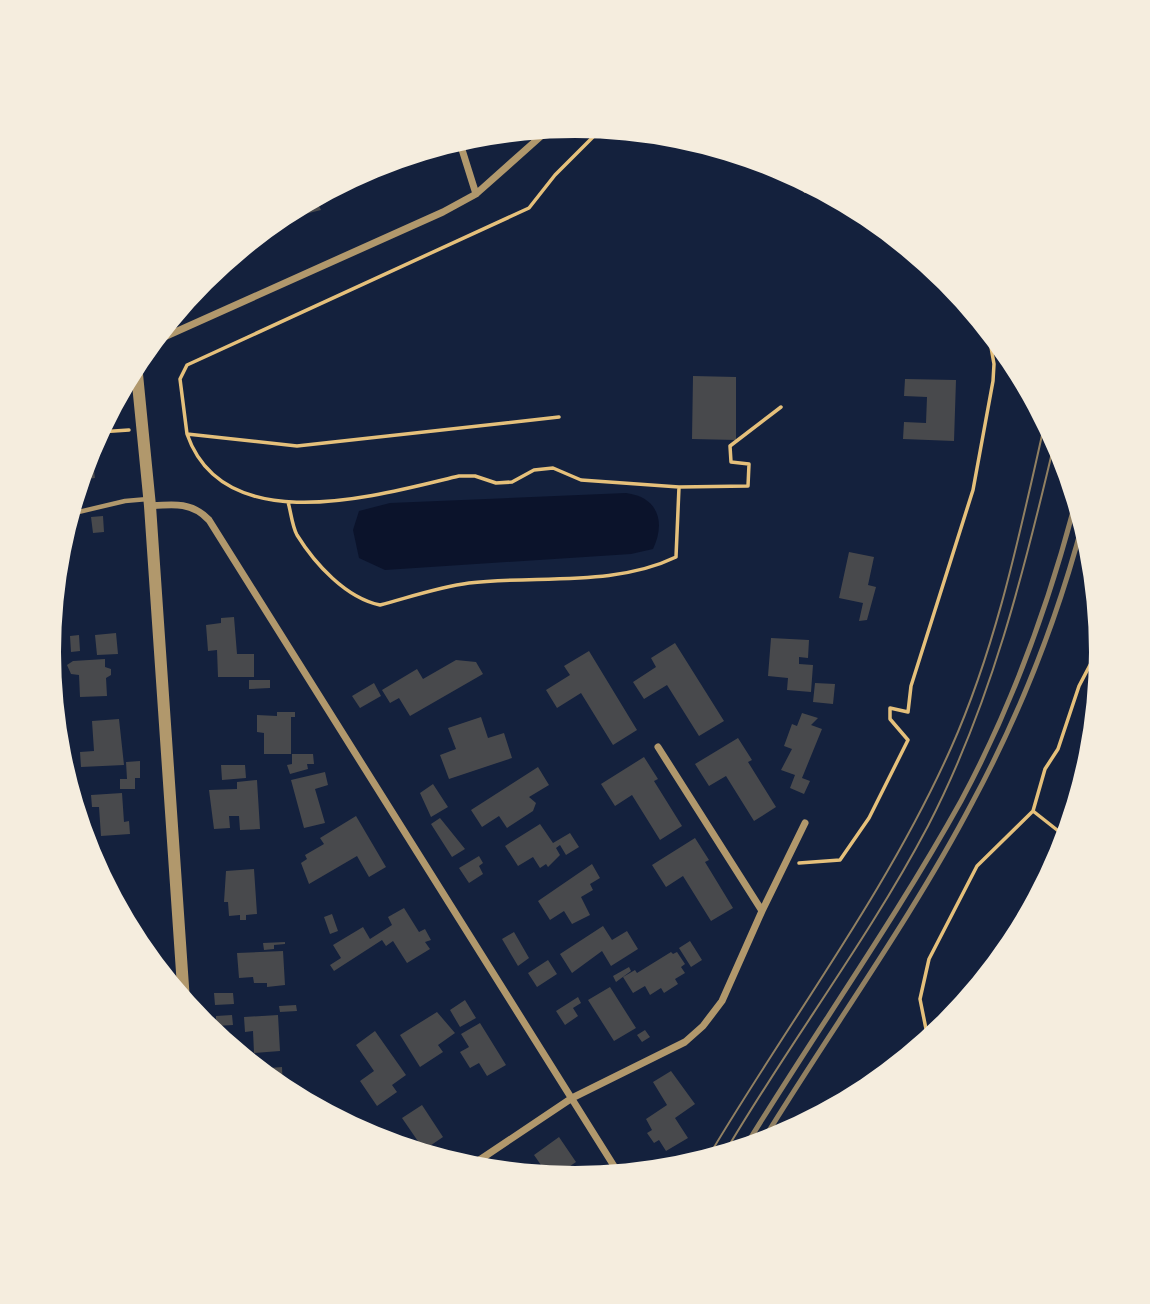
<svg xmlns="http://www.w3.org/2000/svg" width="1150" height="1304" viewBox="0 0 1150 1304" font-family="'Fira Sans',sans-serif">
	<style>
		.water { fill: #0b132b }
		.building { fill: #48494c }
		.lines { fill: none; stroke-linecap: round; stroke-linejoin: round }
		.path { stroke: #e5c07b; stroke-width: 3.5 }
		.service { stroke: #b1986c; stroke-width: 4.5 }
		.minor { stroke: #b1986c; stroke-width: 7 }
		.tertiary { stroke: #b1986c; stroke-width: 12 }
		.tram { stroke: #918062; stroke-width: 2 }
		.rail { stroke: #918062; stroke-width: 5 }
	</style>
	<rect width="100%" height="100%" fill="#14213d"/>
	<!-- water -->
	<path class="water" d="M 626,493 C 658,497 666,522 653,549 L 631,554 L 385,570 L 359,558 L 353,530 L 359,511 L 390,503 Z"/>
	<!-- building -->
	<path class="building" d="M 427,150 L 429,156 L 400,164 L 398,159 Z
		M 319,195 L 323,204 L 319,206 L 321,210 L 293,217 L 289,211 Z
		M 693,376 L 736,377 L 736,440 L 692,439 Z
		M 905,379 L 956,380 L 954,441 L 903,439 L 904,422 L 926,423 L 927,397 L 904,396 Z
		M 91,447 L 95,478 L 80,480 L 89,450 Z
		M 103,516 L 104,532 L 93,533 L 91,517 Z
		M 849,552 L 874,557 L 868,585 L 876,587 L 867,620 L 859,621 L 863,603 L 839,598 Z
		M 234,617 L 237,654 L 254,654 L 254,677 L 218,677 L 217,650 L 208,651 L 206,625 L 221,623 L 221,618 Z
		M 116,633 L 118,654 L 97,655 L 95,635 Z
		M 79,635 L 80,651 L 71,652 L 70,636 Z
		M 771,638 L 809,640 L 808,658 L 799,657 L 799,664 L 813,665 L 811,692 L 787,690 L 788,678 L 768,676 Z
		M 675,643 L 724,721 L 699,736 L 667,685 L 644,699 L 633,682 L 656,667 L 651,658 Z
		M 589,651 L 637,730 L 613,745 L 581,693 L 557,708 L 546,690 L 570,675 L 564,666 Z
		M 105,659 L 105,667 L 111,669 L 111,675 L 106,678 L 107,696 L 80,697 L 79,675 L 71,674 L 67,665 L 73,661 Z
		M 456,660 L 476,662 L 483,674 L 410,716 L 399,698 L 390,703 L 382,690 L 417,669 L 423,679 Z
		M 249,680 L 270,680 L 270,688 L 249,689 Z
		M 374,683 L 381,696 L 360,708 L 352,696 Z
		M 815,683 L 835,684 L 833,704 L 813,702 Z
		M 277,712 L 295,712 L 295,717 L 291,717 L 291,754 L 264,754 L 264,733 L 257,732 L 257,715 L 277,716 Z
		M 802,713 L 818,718 L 811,725 L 822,729 L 802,778 L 810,781 L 804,794 L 790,788 L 795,775 L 781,770 L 792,749 L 784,746 L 792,724 L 797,726 Z
		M 481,717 L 488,738 L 504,733 L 512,758 L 449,779 L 440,755 L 456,749 L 448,728 Z
		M 119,719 L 124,765 L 81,767 L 80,752 L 94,751 L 92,721 Z
		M 738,738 L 752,760 L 748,762 L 776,807 L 754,821 L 726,776 L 709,786 L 695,764 Z
		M 292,754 L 313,754 L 314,764 L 307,764 L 308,769 L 290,774 L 287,765 L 292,764 Z
		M 644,757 L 658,779 L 654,781 L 682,826 L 660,840 L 632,795 L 615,806 L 601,784 Z
		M 140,761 L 140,778 L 135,778 L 135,789 L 120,789 L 120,779 L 127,779 L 126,762 Z
		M 221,765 L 245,765 L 246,778 L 222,780 Z
		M 538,767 L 549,785 L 529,797 L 536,803 L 533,811 L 507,828 L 499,816 L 482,827 L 471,810 Z
		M 325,772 L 328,785 L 315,789 L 325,823 L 304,828 L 291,780 Z
		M 257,780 L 260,829 L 240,830 L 239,816 L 229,816 L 230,828 L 214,829 L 209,790 L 237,789 L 237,782 Z
		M 433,784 L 448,807 L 431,817 L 420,793 Z
		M 122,793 L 124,822 L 129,821 L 130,834 L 101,836 L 99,807 L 92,807 L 91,795 Z
		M 356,816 L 386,867 L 369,877 L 357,856 L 309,884 L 301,863 L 307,859 L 305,855 L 324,844 L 320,838 Z
		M 440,818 L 465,849 L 452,857 L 431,824 Z
		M 540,824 L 553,843 L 570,833 L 579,847 L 566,855 L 560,845 L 556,848 L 560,855 L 548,867 L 546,864 L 540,868 L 533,857 L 518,866 L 505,846 Z
		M 695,838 L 709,860 L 705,862 L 733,908 L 711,921 L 683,876 L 666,887 L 652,865 Z
		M 479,856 L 483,863 L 479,866 L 483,874 L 469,883 L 459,868 Z
		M 592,864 L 600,878 L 590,884 L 593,890 L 581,897 L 590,915 L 572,924 L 564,911 L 550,920 L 538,901 Z
		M 254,869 L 257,914 L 246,915 L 246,920 L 240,920 L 240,915 L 229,916 L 228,902 L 224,902 L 226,871 Z
		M 404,908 L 419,932 L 425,929 L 431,940 L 425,942 L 430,949 L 407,963 L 393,941 L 386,946 L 382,940 L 334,971 L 330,965 L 341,958 L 333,945 L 363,927 L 370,939 L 392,925 L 388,917 Z
		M 332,914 L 338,931 L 330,934 L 324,917 Z
		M 603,926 L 612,940 L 627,931 L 638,949 L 611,966 L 602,951 L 572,973 L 560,954 Z
		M 514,932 L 529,958 L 518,966 L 502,939 Z
		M 690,941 L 702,960 L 691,967 L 679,948 Z
		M 285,942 L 285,944 L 274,945 L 274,949 L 264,950 L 263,943 Z
		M 283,951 L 285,985 L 267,987 L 267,983 L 254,983 L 253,977 L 239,978 L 237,953 Z
		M 671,952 L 673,954 L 677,952 L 685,964 L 681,967 L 685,973 L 675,979 L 678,984 L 664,993 L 661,988 L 650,995 L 645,986 L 633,993 L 623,977 L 635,970 L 637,973 Z
		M 548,960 L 557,974 L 537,987 L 528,973 Z
		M 629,967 L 631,971 L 616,982 L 613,976 Z
		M 610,987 L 636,1028 L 614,1041 L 588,1000 Z
		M 214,993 L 233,993 L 234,1004 L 215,1005 Z
		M 578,997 L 581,1003 L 573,1008 L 578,1016 L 565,1025 L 556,1011 Z
		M 465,1000 L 476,1018 L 460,1027 L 450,1010 Z
		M 296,1005 L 297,1011 L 280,1012 L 279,1006 Z
		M 437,1012 L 455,1033 L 438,1045 L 443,1052 L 420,1067 L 400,1035 Z
		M 232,1015 L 233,1025 L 216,1026 L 216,1016 Z
		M 278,1015 L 280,1051 L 254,1053 L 253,1031 L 245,1032 L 244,1017 Z
		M 480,1023 L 506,1065 L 487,1076 L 479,1063 L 470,1068 L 460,1052 L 469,1047 L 461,1034 Z
		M 645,1030 L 650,1037 L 642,1042 L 637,1035 Z
		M 375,1031 L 406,1075 L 392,1085 L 397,1092 L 377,1106 L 360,1081 L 374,1071 L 356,1045 Z
		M 282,1067 L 283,1089 L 258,1069 Z
		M 671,1071 L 695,1104 L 675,1118 L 688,1138 L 666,1151 L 659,1140 L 654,1143 L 647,1133 L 652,1130 L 646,1119 L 667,1105 L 653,1082 Z
		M 422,1105 L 443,1137 L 424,1150 L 402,1118 Z
		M 559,1137 L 576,1162 L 560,1173 L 563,1177 L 548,1175 L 534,1155 Z"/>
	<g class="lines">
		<!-- path -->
		<path class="path" d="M 803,180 L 805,191
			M 876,222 L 881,233 L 890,233
			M 559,417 L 297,446 L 187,434 L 180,379 L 187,365 L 529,208 L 555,175 L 601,129
			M 99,432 L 129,430
			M 187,434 C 224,541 379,495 459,476 L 475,476 L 496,483 L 512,482 L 534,470 L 553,468 L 581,480 L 679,487 L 748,486 L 749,464 L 731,462 L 730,446 L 781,407
			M 288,502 C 291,512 292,526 297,535 C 315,564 346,598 380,605 C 410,597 439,587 469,583 C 537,575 614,587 676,557 L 679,487
			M 1066,837 L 1033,811 L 1045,769 L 1058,749 L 1079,686 L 1100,646
			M 799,863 L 840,860 L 869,818 L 908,740 L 890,719 L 890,708 L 908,712 L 911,686 L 973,490 L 993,381 L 994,364 L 988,330
			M 928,1039 L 920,999 L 929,959 L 977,866 L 1033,811"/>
		<!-- service -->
		<path class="service" d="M 70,514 L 125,501 L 148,499"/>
		<!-- minor -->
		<path class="minor" d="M 459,140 L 476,194
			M 153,342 L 443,212 L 476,194 L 549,129
			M 150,506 C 174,504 192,502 209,520 L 619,1174
			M 762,911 L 805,823
			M 469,1167 L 572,1098 L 685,1042 L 703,1026 L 722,1001 L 762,911 L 658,747"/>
		<!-- tertiary -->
		<path class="tertiary" d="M 136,364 L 150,506 L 184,1001"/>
		<!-- tram -->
		<path class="tram" d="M 724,1154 C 789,1043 868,940 928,826 C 991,704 1024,572 1055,440
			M 707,1159 C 788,1022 886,894 951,748 C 997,645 1020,532 1045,422"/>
		<!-- rail -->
		<path class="rail" d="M 762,1142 C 831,1029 910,921 972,803 C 1020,714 1057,620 1083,522
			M 745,1147 C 816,1031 895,920 961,801 C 1012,706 1049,604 1076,500"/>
	</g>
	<!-- crop -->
	<path d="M0 0H1150V1304H0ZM61 652a514 514 0 1 1 1028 0a514 514 0 1 1-1028 0Z" fill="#f5edde" fill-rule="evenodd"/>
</svg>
